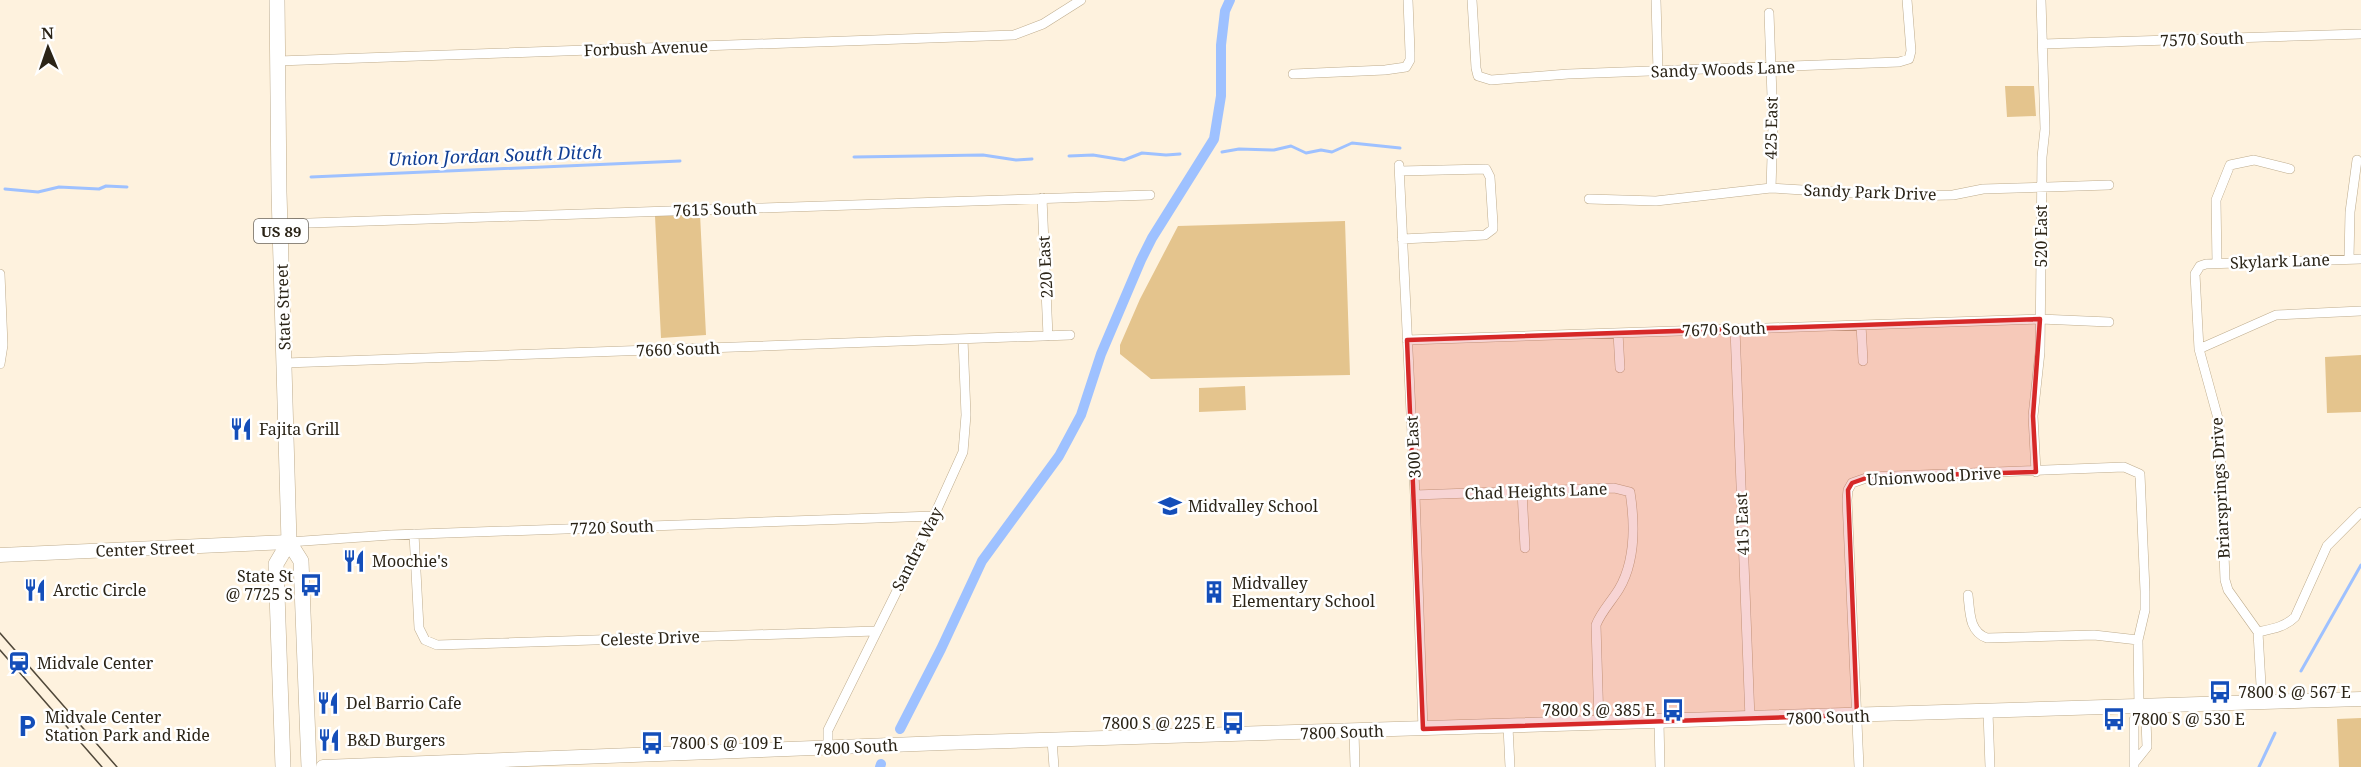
<svg xmlns="http://www.w3.org/2000/svg" width="2361" height="767" viewBox="0 0 2361 767" font-family="'Noto Serif',serif">
	<style>
		.green { fill: #e4c48d }
		.lines { fill: none; stroke-linecap: round; stroke-linejoin: round }
		.stream { stroke: #9ec1ff; stroke-width: 3 }
		.canal { stroke: #9ec1ff; stroke-width: 10 }
		.street-casing { stroke: #beac8d; stroke-width: 10 }
		.secondary-casing { stroke: #beac8d; stroke-width: 15 }
		.primary-casing { stroke: #beac8d; stroke-width: 16 }
		.street { stroke: #fff; stroke-width: 9 }
		.secondary { stroke: #fff; stroke-width: 14 }
		.primary { stroke: #fff; stroke-width: 15 }
		.tram { stroke: #50483a; stroke-width: 1.5 }
		.marked { fill: #d62828; fill-opacity: 0.2; stroke: #d62828; stroke-width: 4.5; stroke-linejoin: round }
		.labels { text-anchor: middle; dominant-baseline: central; stroke-width: 5; stroke-linejoin: round; paint-order: stroke }
		.shield { fill: #fff; stroke: #6b665d; stroke-width: 1.5 }
		.shield-label { font-size: 15px; font-weight: bold; fill: #2b2417 }
		.street-label { font-size: 16px; fill: #2b2417; stroke: #fff }
		.poi-label { font-size: 16px; fill: #2b2417; stroke: #fff; text-anchor: start }
		.water-label { font-size: 18px; font-style: italic; fill: #0f3d93; stroke: #fff }
	</style>
	<rect width="100%" height="100%" fill="#fef2de"/>
	<!-- green -->
	<path class="green" d="M 2005,86 L 2034,86 L 2036,116 L 2007,117 Z
		M 700,214 L 706,335 L 661,338 L 655,216 Z
		M 1345,221 L 1350,375 L 1151,379 L 1120,354 L 1120,345 L 1140,299 L 1178,226 Z
		M 2361,355 L 2361,412 L 2327,413 L 2325,357 Z
		M 1245,386 L 1246,410 L 1199,412 L 1199,388 Z
		M 2361,718 L 2361,767 L 2339,767 L 2337,719 Z"/>
	<g class="lines">
		<!-- stream -->
		<path class="stream" d="M 1222,152 L 1239,149 L 1274,150 L 1291,146 L 1306,153 L 1321,150 L 1332,152 L 1352,143 L 1400,148
			M 1069,156 L 1093,155 L 1124,160 L 1142,153 L 1166,155 L 1180,154
			M 854,157 L 983,155 L 1016,160 L 1032,159
			M 311,177 L 680,161
			M 5,189 L 38,192 L 59,187 L 99,189 L 106,186 L 127,187
			M 2301,671 L 2361,565
			M 2259,767 L 2275,733"/>
		<!-- canal -->
		<path class="canal" d="M 900,729 L 941,649 L 982,561 L 1059,456 L 1081,415 L 1101,354 L 1141,260 L 1152,238 L 1214,139 L 1221,96 L 1221,45 L 1225,11 L 1230,0
			M 880,767 L 881,764"/>
		<!-- street casing -->
		<g class="street-casing">
			<path id="street" d="M 1472,0 L 1476,68 L 1478,76 L 1491,80 L 1568,74 L 1899,62 L 1909,59 L 1911,51 L 1907,0
				M 1656,0 L 1658,71
				M 1769,13 L 1773,125 L 1771,188
				M 2043,44 L 2361,34
				M 278,61 L 1014,35 L 1043,24 L 1081,0
				M 1293,74 L 1385,70 L 1406,67 L 1410,60 L 1410,52 L 1408,0
				M 1399,165 L 1415,495 L 1423,729
				M 1400,171 L 1486,169 L 1490,177 L 1493,224 L 1493,229 L 1485,235 L 1402,239
				M 1042,198 L 1048,336
				M 1589,199 L 1656,201 L 1771,188 L 1904,196 L 1953,195 L 1983,189 L 2109,185
				M 280,224 L 1150,195
				M 2349,259 L 2350,212 L 2357,160
				M 2217,263 L 2216,200 L 2230,165 L 2254,160 L 2290,169
				M 0,274 L 3,345 L 0,364
				M 1861,325 L 1863,361
				M 1735,329 L 1750,719
				M 1618,333 L 1620,368
				M 1407,340 L 2040,319 L 2109,322
				M 2199,349 L 2276,315 L 2361,311
				M 285,363 L 1070,335
				M 2036,472 L 2033,416 L 2040,352 L 2042,157 L 2045,129 L 2041,0
				M 1522,491 L 1525,548
				M 1415,495 L 1614,488 L 1630,492 C 1635,524 1636,560 1619,589 C 1611,602 1601,612 1596,625 L 1599,724
				M 414,534 L 419,628 L 425,640 L 437,645 L 876,631
				M 289,542 L 391,535 L 934,516
				M 1968,595 C 1970,612 1969,632 1987,638 L 2094,635 L 2138,640
				M 2258,632 C 2272,629 2285,627 2295,617 L 2327,546 L 2361,512
				M 2262,703 L 2258,632 L 2228,590 L 2225,580 L 2219,422 L 2199,349 L 2195,274 L 2200,266 L 2206,264 L 2361,259
				M 1988,712 L 1990,767
				M 1659,722 L 1660,767
				M 1508,727 L 1510,767
				M 1354,731 L 1355,767
				M 1052,740 L 1054,767
				M 828,748 L 828,730 L 934,516 L 963,452 L 966,415 L 963,339
				M 2135,762 L 2147,747 L 2146,720 L 2139,707
				M 1859,767 L 1847,500 L 1848,490 L 1852,483 L 1869,477 L 2124,467 L 2140,474 L 2145,591 L 2145,610 L 2138,640 L 2139,707 L 2134,720 L 2134,767"/>
		</g>
		<!-- secondary casing -->
		<g class="secondary-casing">
			<path id="secondary" d="M 0,555 L 289,542
				M 323,767 L 942,743 L 2361,699"/>
		</g>
		<!-- primary casing -->
		<g class="primary-casing">
			<path id="primary" d="M 277,0 L 279,192 L 289,542 L 301,561 L 309,767
				M 283,767 L 276,564 L 289,542"/>
		</g>
		<!-- street -->
		<use href="#street" class="street"/>
		<!-- secondary -->
		<use href="#secondary" class="secondary"/>
		<!-- primary -->
		<use href="#primary" class="primary"/>
		<!-- tram -->
		<path class="tram" d="M 0,633 L 117,767
			M 0,650 L 102,767"/>
	</g>
	<!-- marked area -->
	<path class="marked" d="M 2040,319 L 2033,416 L 2036,472 L 1869,477 L 1852,483 L 1848,490 L 1857,715 L 1423,729 L 1407,340 Z"/>
	<!-- icons -->
	<defs>
		<g id="restaurant-bare" transform="scale(1.8)"><path d="M-5-6h1v4h1v-4h1v4h1v-4h1v5L-1.5 .5V6h-2V.5L-5-1ZM5-6V6H3V1.5H1.5Q1.5-4 5-6Z" fill="#144eb9" stroke="#fff" stroke-width="2.5" paint-order="stroke"/></g>
		<g id="school-bare" transform="scale(1.8)"><path d="M0-5L7-2L0 1L-7-2ZM-4 1L0 2.5L4 1V4Q0 6-4 4Z" fill="#144eb9" stroke="#fff" stroke-width="2.5" paint-order="stroke"/></g>
		<g id="bus-bare" transform="scale(1.8)"><path d="M-5-6H5V4H4V6H2V4H-2V6H-4V4H-5ZM-3.5-4V0h7V-4ZM-3.5 1.2v1.5H-2V1.2ZM2 1.2v1.5H3.5V1.2Z" fill="#144eb9" stroke="#fff" stroke-width="2.5" paint-order="stroke"/></g>
		<g id="building-bare" transform="scale(1.8)"><path d="M-4-6H4V6H1V3H-1V6H-4ZM-2.5-4.3h1.7v1.8h-1.7ZM.8-4.3h1.7v1.8H.8ZM-2.5-1h1.7V.8h-1.7ZM.8-1h1.7V.8H.8Z" fill="#144eb9" stroke="#fff" stroke-width="2.5" paint-order="stroke"/></g>
		<g id="station-bare" transform="scale(1.8)"><path d="M-3-6H3Q5-6 5-4V2Q5 4 3 4L4.5 6H3L1.5 4h-3L-3 6H-4.5L-3 4Q-5 4-5 2V-4Q-5-6-3-6ZM-3.5-4v3h7v-3ZM-3.5 1v1.5H-2V1ZM2 1v1.5H3.5V1Z" fill="#144eb9" stroke="#fff" stroke-width="2.5" paint-order="stroke"/></g>
		<g id="parking-bare" transform="scale(1.8)"><path d="M-3.5-5.5H1a3.5 3.5 0 0 1 0 7H-1V5.5H-3.5ZM-1-3.4V-.6H.8a1.4 1.4 0 0 0 0-2.8Z" fill="#144eb9" stroke="#fff" stroke-width="2.5" paint-order="stroke"/></g>
	</defs>
	<g fill-rule="evenodd">
		<use href="#restaurant-bare" x="241" y="429"/>
		<use href="#school-bare" x="1170" y="506"/>
		<use href="#restaurant-bare" x="354" y="561"/>
		<use href="#bus-bare" x="311" y="585"/>
		<use href="#restaurant-bare" x="35" y="590"/>
		<use href="#building-bare" x="1214" y="592"/>
		<use href="#station-bare" x="19" y="663"/>
		<use href="#bus-bare" x="2220" y="692"/>
		<use href="#restaurant-bare" x="328" y="703"/>
		<use href="#bus-bare" x="1673" y="710"/>
		<use href="#bus-bare" x="2114" y="719"/>
		<use href="#bus-bare" x="1233" y="723"/>
		<use href="#parking-bare" x="27" y="726"/>
		<use href="#restaurant-bare" x="329" y="740"/>
		<use href="#bus-bare" x="652" y="743"/>
	</g>
	<g class="labels">
		<!-- shield labels -->
		<rect class="shield" x="254" y="219" width="54" height="24" rx="4.5"/>
		<g class="shield-label">
			<text x="281" y="231">US 89</text>
		</g>
		<!-- street labels -->
		<g class="street-label">
			<text transform="translate(2202 39) rotate(-2)">7570 South</text>
			<text transform="translate(646 48) rotate(-2)">Forbush Avenue</text>
			<text transform="translate(1723 69) rotate(-2)">Sandy Woods Lane</text>
			<text transform="translate(1771 128) rotate(-89)">425 East</text>
			<text transform="translate(1870 192) rotate(2)">Sandy Park Drive</text>
			<text transform="translate(715 209) rotate(-2)">7615 South</text>
			<text transform="translate(2041 236) rotate(-90)">520 East</text>
			<text transform="translate(2280 261) rotate(-2)">Skylark Lane</text>
			<text transform="translate(1045 267) rotate(-93)">220 East</text>
			<text transform="translate(283 307) rotate(-92)">State Street</text>
			<text transform="translate(1724 329) rotate(-2)">7670 South</text>
			<text transform="translate(678 349) rotate(-2)">7660 South</text>
			<text transform="translate(1413 447) rotate(-93)">300 East</text>
			<text transform="translate(1934 476) rotate(-3)">Unionwood Drive</text>
			<text transform="translate(2220 488) rotate(-93)">Briarsprings Drive</text>
			<text transform="translate(1536 491) rotate(-2)">Chad Heights Lane</text>
			<text transform="translate(1742 524) rotate(-92)">415 East</text>
			<text transform="translate(612 527) rotate(-2)">7720 South</text>
			<text transform="translate(145 549) rotate(-2)">Center Street</text>
			<text transform="translate(917 549) rotate(-63)">Sandra Way</text>
			<text transform="translate(650 638) rotate(-2)">Celeste Drive</text>
			<text transform="translate(1828 717) rotate(-2)">7800 South</text>
			<text transform="translate(1342 732) rotate(-2)">7800 South</text>
			<text transform="translate(856 747) rotate(-3)">7800 South</text>
		</g>
		<!-- poi labels -->
		<g class="poi-label">
			<text x="259" y="429">Fajita Grill</text>
			<text x="1188" y="506">Midvalley School</text>
			<text x="372" y="561">Moochie's</text>
			<text x="293" y="576" text-anchor="end">State St<tspan x="293" dy="18">@ 7725 S</tspan></text>
			<text x="1232" y="583">Midvalley<tspan x="1232" dy="18">Elementary School</tspan></text>
			<text x="53" y="590">Arctic Circle</text>
			<text x="37" y="663">Midvale Center</text>
			<text x="2238" y="692">7800 S @ 567 E</text>
			<text x="346" y="703">Del Barrio Cafe</text>
			<text x="1655" y="710" text-anchor="end">7800 S @ 385 E</text>
			<text x="45" y="717">Midvale Center<tspan x="45" dy="18">Station Park and Ride</tspan></text>
			<text x="2132" y="719">7800 S @ 530 E</text>
			<text x="1215" y="723" text-anchor="end">7800 S @ 225 E</text>
			<text x="347" y="740">B&amp;D Burgers</text>
			<text x="670" y="743">7800 S @ 109 E</text>
		</g>
		<!-- water labels -->
		<g class="water-label">
			<text transform="translate(495 155) rotate(-2)">Union Jordan South Ditch</text>
		</g>
	</g>
	<!-- north arrow -->
	<g transform="translate(48 48) rotate(358)" stroke="#ffffff" stroke-width="4.5" paint-order="stroke">
	<path d="M0-4.5L10 22L0 15L-10 22Z" fill="#2b2417"/>
	<text y="-9" font-size="16" font-weight="bold" text-anchor="middle" fill="#2b2417">N</text>
	</g>
</svg>
